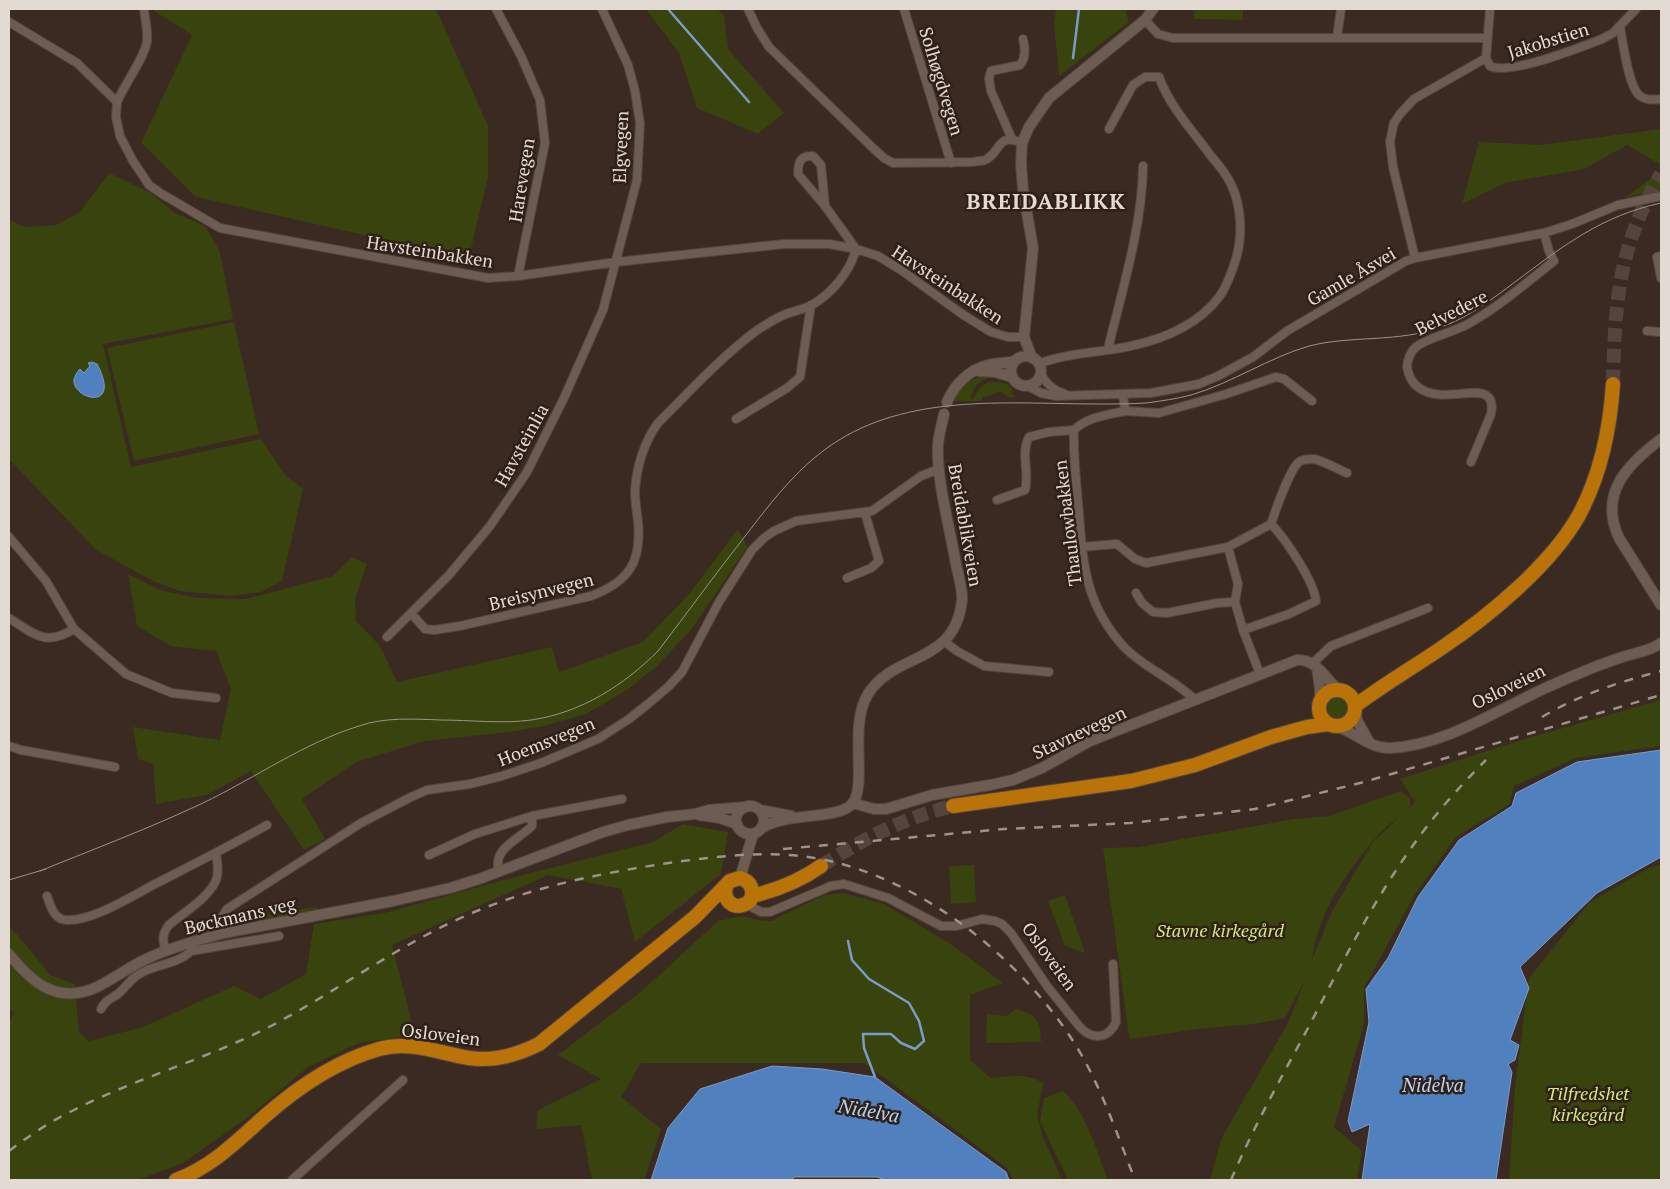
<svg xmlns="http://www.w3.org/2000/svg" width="1670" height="1189" viewBox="0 0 1670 1189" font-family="'PT Serif',serif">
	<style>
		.green { fill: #38430d; fill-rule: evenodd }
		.water { fill: #5080be; stroke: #7c9bc5 }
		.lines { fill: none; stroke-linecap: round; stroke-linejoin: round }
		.stream { stroke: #7c9bc5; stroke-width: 2.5 }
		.highway-tunnel { stroke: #54443d; stroke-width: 14; stroke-dasharray: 14 7; stroke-linecap: butt }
		.street-casing { stroke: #53463f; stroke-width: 10 }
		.secondary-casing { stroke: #53463f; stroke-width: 12 }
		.highway-casing { stroke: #53463f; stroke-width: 16 }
		.street { stroke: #6d5c52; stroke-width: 8 }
		.secondary { stroke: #6d5c52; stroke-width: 10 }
		.highway { stroke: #b97308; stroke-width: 14 }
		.tram { stroke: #9e928b; stroke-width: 1 }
		.rail { stroke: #9e928b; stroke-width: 2.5; stroke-dasharray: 9 9; stroke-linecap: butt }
		.labels { text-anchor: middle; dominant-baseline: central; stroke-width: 5; stroke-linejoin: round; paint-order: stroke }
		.street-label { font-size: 18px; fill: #e4dad4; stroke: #2f2018 }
		.park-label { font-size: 18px; font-style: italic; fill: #d0ea7c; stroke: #2f2018 }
		.water-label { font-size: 19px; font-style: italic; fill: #b9d3f5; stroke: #2f2018 }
		.district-label { font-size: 22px; font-weight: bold; letter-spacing: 1px; fill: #e4dad4; stroke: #2f2018 }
	</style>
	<rect width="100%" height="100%" fill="#3a2a22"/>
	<!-- green -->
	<path class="green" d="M 153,9 L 436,9 L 488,126 L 488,177 L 469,257 L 439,252 L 196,197 L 141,143 L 192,35 L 154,11 Z
		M 646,9 L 717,9 L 724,15 L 728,49 L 784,113 L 758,134 L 697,108 L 679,53 Z
		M 1056,9 L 1125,9 L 1129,22 L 1059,76 L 1054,24 Z
		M 1194,9 L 1243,9 L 1243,20 L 1194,19 Z
		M 1661,129 L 1661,165 L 1627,145 L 1584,169 L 1505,183 L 1462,204 L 1479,142 L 1540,145 Z
		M 1661,171 L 1661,189 L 1626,197 Z
		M 109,173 L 151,193 L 175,213 L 205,226 L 220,252 L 233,319 L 103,344 L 131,467 L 261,439 L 285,475 L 303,489 L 282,581 L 261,592 L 231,596 L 180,591 L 155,582 L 96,550 L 9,459 L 9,220 L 24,227 L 56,225 L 80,212 Z
		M 234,322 L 259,434 L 134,461 L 107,348 Z
		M 992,375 L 976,385 L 970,398 L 973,399 C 983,380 988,380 1008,384 L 1013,391 L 1011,392 L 1015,397 L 1008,397 L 1000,391 L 989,396 L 982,397 L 982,401 L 952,401 C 961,385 973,376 992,375 Z
		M 738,529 L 747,547 L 692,629 L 656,667 L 627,690 L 586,714 L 544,726 L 510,732 L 425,741 L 356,762 L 302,799 L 325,839 L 304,850 L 251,771 L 207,795 L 156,804 L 153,764 L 138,759 L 133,727 L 220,740 L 231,689 L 216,651 L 171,646 L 137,626 L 128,574 L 163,591 L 198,598 L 246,599 L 333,576 L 352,557 L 367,564 L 355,599 L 356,621 L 380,646 L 397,682 L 552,647 L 559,672 L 643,642 L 689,594 Z
		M1327 708a10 10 0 1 1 20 0a10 10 0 1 1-20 0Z
		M 1661,700 L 1661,746 L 1576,758 L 1514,786 L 1510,804 L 1456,837 L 1414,896 L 1364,988 L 1364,1024 L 1334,1127 L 1362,1151 L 1357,1180 L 1210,1180 L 1222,1137 L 1288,1023 L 1305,980 L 1285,1018 L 1254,1024 L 1198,1029 L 1131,1039 L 1129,1036 L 1103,848 L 1139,847 L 1294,819 L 1329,816 L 1401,791 L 1410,798 L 1410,807 L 1415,802 L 1400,779 L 1518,741 ZM 1400,816 L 1373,842 L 1332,911 L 1312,960 C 1318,920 1334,892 1358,860 C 1371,843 1383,828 1400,816 Z
		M 683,824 L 728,832 L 721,874 L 635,942 L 621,889 L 548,875 L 392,945 L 415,1035 L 359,1043 L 308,1067 L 247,1118 L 183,1163 L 138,1180 L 9,1180 L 9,1021 L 14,1013 L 9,1008 L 9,926 L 27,946 L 50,975 L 75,984 L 79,1032 L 89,1041 L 143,1027 L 234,986 L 261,999 L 306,974 L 314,924 L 384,913 L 511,878 L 653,842 Z
		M 1661,864 L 1661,1180 L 1509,1180 L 1515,1086 L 1529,978 L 1590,902 L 1649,868 Z
		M 974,865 L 976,902 L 951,904 L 949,866 Z
		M 844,893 L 884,904 L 949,943 L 1003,983 L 970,995 L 970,1060 L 991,1078 C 1009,1076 1028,1073 1043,1083 L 1037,1116 L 1043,1137 L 1062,1180 L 1013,1180 L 1007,1168 L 864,1063 L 641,1063 L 621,1097 L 661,1129 L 644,1180 L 592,1180 L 581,1125 L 536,1129 L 538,1110 L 601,1079 L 558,1055 L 643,990 L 718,921 L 741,916 L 759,920 L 771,921 L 824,895 Z
		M 1065,895 L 1085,953 L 1065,946 L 1048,901 Z
		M 317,907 L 317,910 L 232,926 L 228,925 L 227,923 L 246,917 Z
		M 1015,1009 C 1036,1013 1041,1021 1041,1042 L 986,1043 L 987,1014 L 1007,1016 Z
		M 1063,1091 C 1087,1113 1096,1150 1108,1180 L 1068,1180 L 1040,1121 L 1044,1098 Z"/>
	<!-- water -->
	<path class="water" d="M 92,362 L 97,364 C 123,413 71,399 74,379 C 75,376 77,372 80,369 L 84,373 L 90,366 L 88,363 Z
		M 1661,750 L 1661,857 L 1597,893 L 1520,967 L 1529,988 L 1510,1040 L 1519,1045 L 1515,1060 L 1508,1064 L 1512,1072 L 1496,1180 L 1362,1180 L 1370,1124 L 1352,1132 L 1348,1121 L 1369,1022 L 1366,989 L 1388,958 L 1418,897 L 1459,840 L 1512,806 L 1516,793 L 1577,762 Z
		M 772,1066 L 822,1069 L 875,1077 L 1006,1172 L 1009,1180 L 886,1180 L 877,1177 L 795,1177 L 790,1180 L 651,1180 L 668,1128 L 700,1089 Z"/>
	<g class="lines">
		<!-- stream -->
		<path class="stream" d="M 668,9 L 749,102
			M 1073,58 L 1079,9
			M 848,941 L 852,960 L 869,979 L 909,1003 L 919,1021 L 924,1041 L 915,1049 L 901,1043 L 891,1034 L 863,1034 L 864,1048 L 875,1077"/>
		<!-- highway-tunnel -->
		<path class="highway-tunnel" d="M 1613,384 C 1615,302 1618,247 1661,174
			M 821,866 C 863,839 903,818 953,806"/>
		<!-- street casing -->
		<g class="street-casing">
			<path id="street" d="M 496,9 L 521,56 L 540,100 L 545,143 L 518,276
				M 748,9 L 757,28 L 769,47 L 874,149 L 884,158 L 893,163 L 973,162 C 977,161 982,161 985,160 C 1002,152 996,132 1022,143
				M 904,9 L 951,163
				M 1490,9 L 1486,58 L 1490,66 C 1509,76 1581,47 1602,39 L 1613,33 L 1636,9
				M 1145,20 L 1158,34 L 1173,38 L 1487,38
				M 9,22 L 77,63 L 117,102 L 116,117 L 120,136 L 133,161 L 149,185 L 162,194 L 220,228 L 488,278 L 518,276 L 616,262 L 784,244 L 829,244 L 856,249 L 878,256 L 901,270 L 962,314 L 991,332 L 1008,337 L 1024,337
				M 1620,27 C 1623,42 1628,85 1639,95 C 1644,100 1654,100 1661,99
				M 1337,37 L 1341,9
				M 117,102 C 124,85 145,57 147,41 C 148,30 145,19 144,9
				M 1012,139 L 991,91 L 989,79 L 991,71 L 1020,65 C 1026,58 1025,47 1023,39
				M 1661,256 L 1657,257 L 1661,278
				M 1415,258 L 1393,167 L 1390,141 L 1394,123 L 1400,114 L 1414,99 L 1486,58
				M 1647,331 L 1661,332
				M 1108,349 C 1122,290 1142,228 1143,166
				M 1038,364 C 1069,352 1103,353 1135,345 C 1166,338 1200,323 1219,297 C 1227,287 1231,273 1235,262 C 1243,238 1242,207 1231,184 C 1226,174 1218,164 1211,156 C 1192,130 1170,107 1159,77 L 1145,77 L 1133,85 L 1109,129
				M 1040,373 C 1046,384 1053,390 1065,394
				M 1028,386 L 1041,393 L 1056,396 L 1151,393 L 1199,384 L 1218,376 L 1253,357 L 1287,331 L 1406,261 L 1415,258 L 1544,233 L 1572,224 L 1618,205 L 1661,196
				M 1123,394 L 1125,411 C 1107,415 1087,417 1074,430 C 1073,454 1076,478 1078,503 C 1083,560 1083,603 1125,648 C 1146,669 1174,679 1195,700
				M 1125,411 L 1159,413 L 1223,395 L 1276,377 L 1284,379 L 1312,401
				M 736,419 L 787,388 L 800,377 L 811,305
				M 1471,462 L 1491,414 C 1492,408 1493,400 1487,396 C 1476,386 1439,404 1418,387 C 1412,383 1408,374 1407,367 C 1407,360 1411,351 1416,347 C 1427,338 1454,332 1468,324 C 1499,307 1526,283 1554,261 L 1549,251 L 1544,233
				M 997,500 L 1025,490 C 1030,472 1020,454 1029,437 L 1049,432 L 1074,430
				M 9,537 L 46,581 L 74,629 L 126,674 L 172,693 L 216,698
				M 1081,547 L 1117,544 L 1135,559 L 1146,563 L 1228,547 L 1271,524 C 1275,512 1290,469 1299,462 C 1302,459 1309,459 1314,459 C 1324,461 1337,469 1347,473
				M 1228,547 L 1238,584 L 1235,602 L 1243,630 L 1260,674
				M 847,578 L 871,568 L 879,561 L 865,513
				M 1136,593 L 1142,603 L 1153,612 L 1167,613 L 1217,603 L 1235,602
				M 411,613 L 425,629 L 434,630 L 460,626 L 591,596 C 628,582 642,563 638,522 C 637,512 635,502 635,492 C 636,468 644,442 658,423 C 690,391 720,358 756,331 C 765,325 776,318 786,314 C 794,311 804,309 812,305 C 832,293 850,272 856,249 L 825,206 L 798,174 C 798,163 800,155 813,156 L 821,165 L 825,206
				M 9,618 C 34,634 45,647 74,629
				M 1243,630 L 1289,614 L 1316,601 C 1314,581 1285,538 1271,524
				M 387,637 L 449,575 L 490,526 L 527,472 L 564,398 L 603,310 L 637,180 L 640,123 L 635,91 L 628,65 L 602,9
				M 945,642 L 957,651 L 984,666 L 1049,672
				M 1313,663 L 1331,646 L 1428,608
				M 9,746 L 21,750 L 115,767
				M 429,855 L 475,834 L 532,816
				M 499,871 C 492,849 518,840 532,826 L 532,816 L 622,799
				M 47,896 C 51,907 54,920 67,920 C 93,921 132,896 155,884 C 192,865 230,846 267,825
				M 746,904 L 761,912 L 770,912 L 831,886 L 844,884 L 888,898 L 941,926 L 957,926 L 982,919 L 995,921 L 1002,924 L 1011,933 L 1047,986 L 1079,1026 C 1091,1040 1108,1040 1116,1022 L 1113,964
				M 224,933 L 222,917 L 227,909 L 361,823 L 411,797 L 427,790 L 470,784 L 502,776 L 541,763 L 598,739 L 629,719 L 648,704 L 668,687 L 682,672 L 719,602 L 752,550 L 764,538 L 774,531 L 796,521 L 872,511 L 921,476 L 939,469
				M 166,951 C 162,940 162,934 169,925 C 183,913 213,895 217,877 C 219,869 217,861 216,853
				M 191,951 L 279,936
				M 101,1009 C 105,1001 110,999 118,994 C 126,987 131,978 141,973 C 157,964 178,964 191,951 L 191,942
				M 292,1180 L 403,1080"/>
		</g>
		<!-- secondary casing -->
		<g class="secondary-casing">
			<path id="secondary" d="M1011 371a15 15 0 1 1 30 0a15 15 0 1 1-30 0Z
				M 1032,358 L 1024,337 L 1033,248 L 1023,190 L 1021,163 L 1022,143 L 1029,127 L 1049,98 L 1145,20 L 1153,9
				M 979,371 L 995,372 L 1012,377
				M 947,402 C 954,385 970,369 988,365 C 997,363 1006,363 1015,361
				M 1661,439 C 1628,464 1598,493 1619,538 L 1661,605
				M 1317,668 L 1320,689 L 1320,700
				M 1355,712 L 1358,722 L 1369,742
				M 1338,727 C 1356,733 1371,749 1390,748 C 1439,746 1488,716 1531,695 C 1553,684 1575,675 1597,666 C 1608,662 1619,658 1629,655 C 1640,652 1652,650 1661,643
				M 853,803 L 874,809 L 886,809 L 932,795 L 990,785 L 1013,780 L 1042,768 L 1090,741 L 1297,660 C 1317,659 1325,679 1339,690
				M736 820a14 14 0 1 1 28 0a14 14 0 1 1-28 0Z
				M 760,810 L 791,816
				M 699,815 L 720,818 L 737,824
				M 762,828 C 786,812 838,820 852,804 C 868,786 848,726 868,694 C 895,651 955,666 962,600 C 963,588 957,572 955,559 C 949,525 936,477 938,444 C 939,434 942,424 944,414
				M 740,878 L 753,834
				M 9,954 C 32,983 58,1005 97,987 C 113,979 128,968 144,960 C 169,948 197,940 224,933 L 393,901 L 450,888 L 479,879 L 603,832 L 628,825 L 667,817 L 695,814 L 709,810 L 745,807"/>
		</g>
		<!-- highway casing -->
		<g class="highway-casing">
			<path id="highway" d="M1319 708a18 18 0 1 1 36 0a18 18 0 1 1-36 0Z
				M 1355,706 C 1383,685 1412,668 1440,649 C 1488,617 1551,565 1579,515 C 1601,474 1610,430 1613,384
				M 953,806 L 1131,781 L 1195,765 L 1271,737 L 1307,727 L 1328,724
				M 752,896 C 777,890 800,881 821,866
				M 176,1180 C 212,1167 237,1141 265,1116 C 298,1087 336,1061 379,1049 C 411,1040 438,1053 469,1058 C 494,1062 517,1055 539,1044 L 695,917 L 730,881 L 740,878 C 751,881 755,891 750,901 C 736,913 720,901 727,884"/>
		</g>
		<!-- street -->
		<use href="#street" class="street"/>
		<!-- secondary -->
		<use href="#secondary" class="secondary"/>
		<!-- highway -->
		<use href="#highway" class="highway"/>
		<!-- tram -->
		<path class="tram" d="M 40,871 C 94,849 150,828 203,803 C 255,778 304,743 359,726 C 384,717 414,719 441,720 C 470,720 503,724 531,720 C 581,713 624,685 658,651 C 688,612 716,573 746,535 C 773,500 800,464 839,440 C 915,393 1013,404 1099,404 C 1115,404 1130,404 1146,403 C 1161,401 1176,399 1191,395 C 1232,383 1268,358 1309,346 C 1352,335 1398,343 1441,327 C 1468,318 1492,299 1515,282 C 1563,246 1601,216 1661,203
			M 9,880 L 46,869"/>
		<!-- rail -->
		<path class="rail" d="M 1542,717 C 1579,695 1619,682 1661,671
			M 783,849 L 1004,829 L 1130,823 L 1255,809 L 1364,782 L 1661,695
			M 9,1151 C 29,1136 49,1122 72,1111 C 136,1078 207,1059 271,1026 C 339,990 401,943 472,913 C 533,887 597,874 662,864 C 704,858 748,852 790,855 C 903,863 1016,951 1075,1044 C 1101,1086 1117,1134 1135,1180
			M 1231,1180 C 1253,1128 1281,1078 1308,1028 C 1341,965 1373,901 1414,844 C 1435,814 1460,786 1486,760"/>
	</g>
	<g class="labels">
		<!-- street labels -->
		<g class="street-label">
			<text transform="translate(1548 40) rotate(-17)">Jakobstien</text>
			<text transform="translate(942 81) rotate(73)">Solhøgdvegen</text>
			<text transform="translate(620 147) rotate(-88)">Elgvegen</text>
			<text transform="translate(521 180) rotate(-81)">Harevegen</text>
			<text transform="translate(430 251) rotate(9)">Havsteinbakken</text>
			<text transform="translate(1351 276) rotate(-30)">Gamle Åsvei</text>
			<text transform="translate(948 284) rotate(33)">Havsteinbakken</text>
			<text transform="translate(1451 312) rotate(-27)">Belvedere</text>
			<text transform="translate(521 445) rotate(-61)">Havsteinlia</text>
			<text transform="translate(1067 523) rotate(-97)">Thaulowbakken</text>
			<text transform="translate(966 525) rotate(80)">Breidablikveien</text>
			<text transform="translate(541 591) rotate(-14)">Breisynvegen</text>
			<text transform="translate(1508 686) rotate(-26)">Osloveien</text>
			<text transform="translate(1079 732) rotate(-25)">Stavnevegen</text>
			<text transform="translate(546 741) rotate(-22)">Hoemsvegen</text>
			<text transform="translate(240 915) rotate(-13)">Bøckmans veg</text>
			<text transform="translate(1050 956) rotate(54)">Osloveien</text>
			<text transform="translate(441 1034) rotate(7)">Osloveien</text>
		</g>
		<!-- park labels -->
		<g class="park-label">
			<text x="1220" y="930">Stavne kirkegård</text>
			<text x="1588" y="1093">Tilfredshet<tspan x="1588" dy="21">kirkegård</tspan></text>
		</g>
		<!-- water labels -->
		<g class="water-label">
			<text x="1433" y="1084">Nidelva</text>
			<text transform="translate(869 1110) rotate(10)">Nidelva</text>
		</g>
		<!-- district labels -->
		<g class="district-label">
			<text x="1046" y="200">BREIDABLIKK</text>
		</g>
	</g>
	<!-- border -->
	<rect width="1670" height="1189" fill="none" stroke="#e4dad4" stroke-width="20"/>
</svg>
